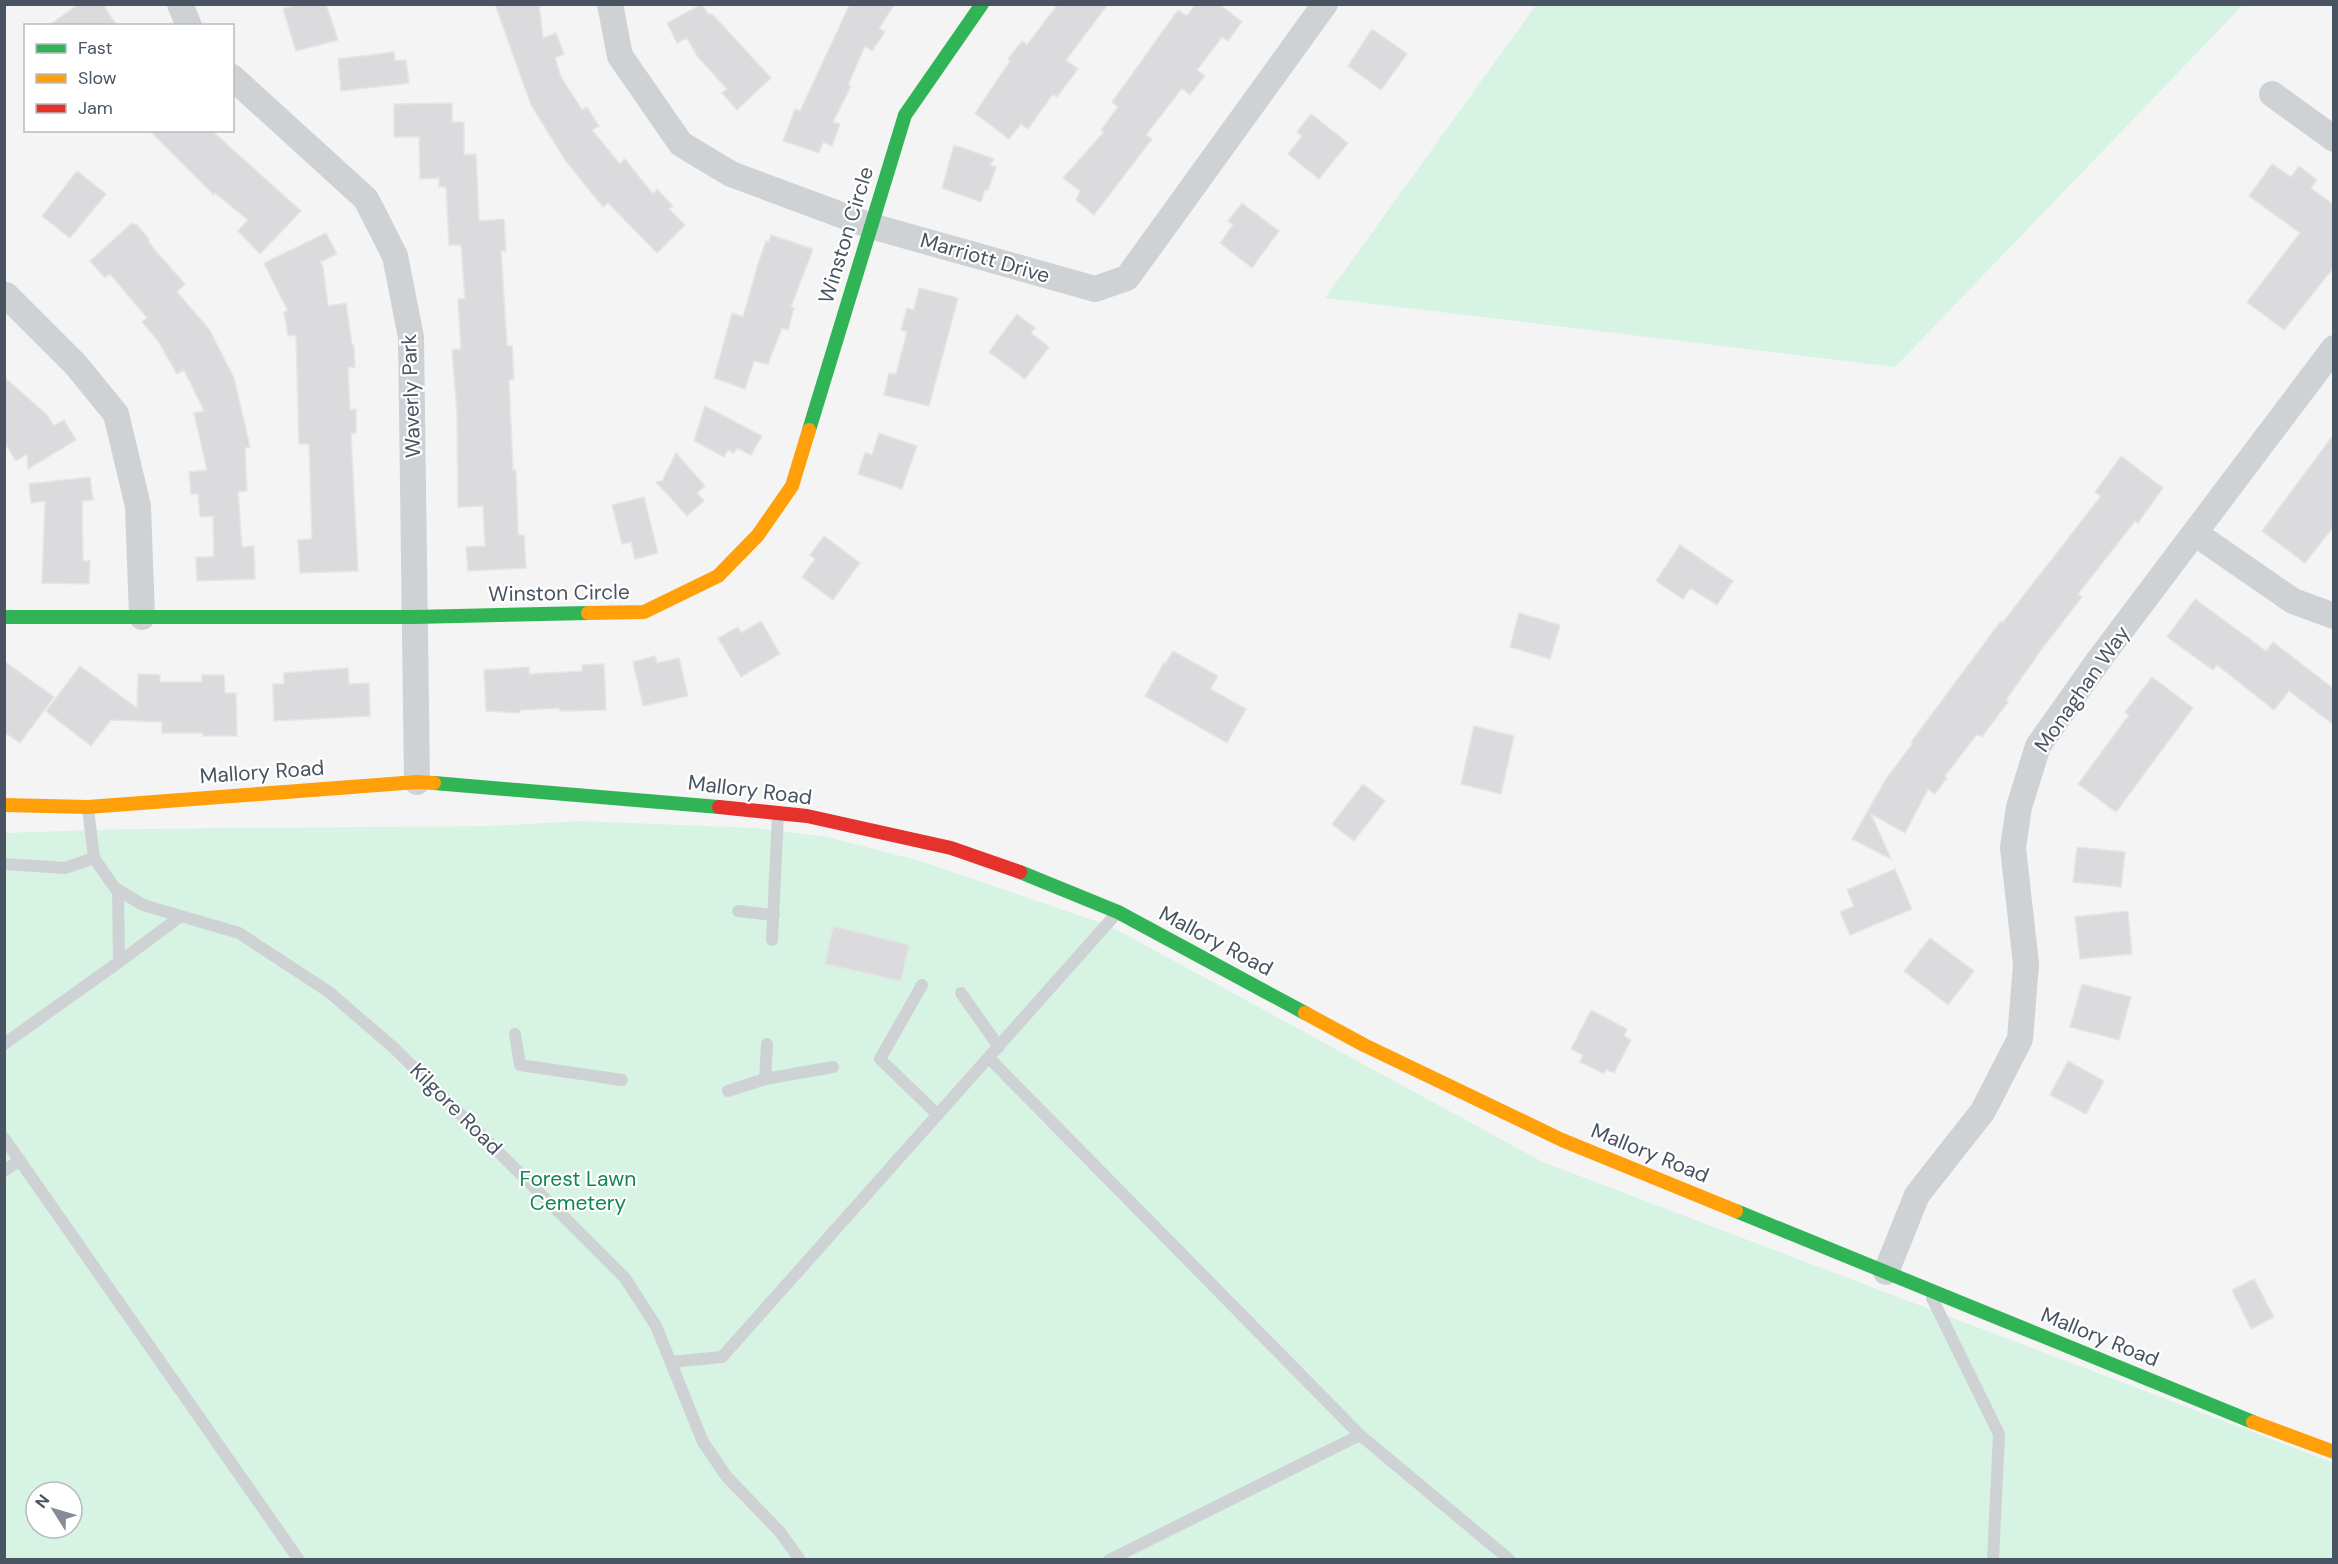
<svg xmlns="http://www.w3.org/2000/svg" width="2338" height="1564" viewBox="0 0 2338 1564" font-family="'DM Sans',sans-serif">
	<style>
		.green { fill: #d7f3e4; fill-rule: evenodd }
		.building { fill: #dbdbde; stroke: #e5e5e6; stroke-width: 1.5 }
		.lines { fill: none; stroke-linecap: round; stroke-linejoin: round }
		.lane { stroke: #cfd2d5; stroke-width: 12 }
		.street { stroke: #cfd2d5; stroke-width: 26 }
		.fast { stroke: #30b455; stroke-width: 14 }
		.slow { stroke: #ff9f0a; stroke-width: 14 }
		.jam { stroke: #e5322d; stroke-width: 14 }
		.labels { text-anchor: middle; dominant-baseline: central; stroke-width: 4.5; stroke-linejoin: round; paint-order: stroke }
		.street-label { font-size: 21px; fill: #495462; stroke: #fff }
		.park-label { font-size: 21px; fill: #118654; stroke: #fff }
	</style>
	<rect width="100%" height="100%" fill="#f4f4f4"/>
	<!-- green -->
	<path class="green" d="M 1536,5 L 1536,4 L 2243,5 L 1895,367 L 1325,298 Z
		M 580,821 L 757,828 L 827,837 L 920,861 L 1110,926 L 1543,1162 L 2334,1463 L 2333,1560 L 5,1560 L 5,833 L 125,829 L 489,826 ZM 36,1492 L 72,1492 L 72,1528 L 36,1528 Z"/>
	<!-- building -->
	<path class="building" d="M 79,4 L 103,4 L 117,26 L 48,26 Z
		M 298,4 L 326,4 L 338,40 L 296,51 L 283,9 Z
		M 495,4 L 539,4 L 543,38 L 556,33 L 564,54 L 555,58 L 561,77 L 582,110 L 587,107 L 599,126 L 592,130 L 620,164 L 625,159 L 653,194 L 657,189 L 673,206 L 669,209 L 685,225 L 657,253 L 608,203 L 603,207 L 565,160 L 531,105 Z
		M 702,4 L 708,14 L 712,14 L 771,78 L 737,110 L 722,93 L 727,89 L 697,56 L 687,38 L 677,43 L 667,23 Z
		M 850,4 L 895,4 L 879,28 L 885,32 L 872,51 L 865,46 L 848,85 L 851,86 L 833,122 L 840,124 L 832,146 L 823,142 L 819,153 L 783,141 L 795,109 L 800,111 Z
		M 1058,4 L 1108,4 L 1066,60 L 1078,69 L 1057,97 L 1053,94 L 1028,129 L 1021,124 L 1009,139 L 975,113 L 1010,61 L 1008,59 L 1022,41 L 1027,45 Z
		M 1196,4 L 1219,4 L 1242,22 L 1228,41 L 1222,37 L 1197,70 L 1205,76 L 1190,95 L 1182,88 L 1146,135 L 1152,139 L 1094,215 L 1076,200 L 1080,191 L 1063,178 L 1104,132 L 1101,130 L 1118,107 L 1112,102 L 1178,10 L 1187,16 Z
		M 1372,29 L 1407,54 L 1381,90 L 1348,66 Z
		M 394,52 L 395,61 L 406,60 L 409,83 L 341,91 L 338,59 Z
		M 452,103 L 452,122 L 464,122 L 464,155 L 476,154 L 479,221 L 504,219 L 506,251 L 501,251 L 507,346 L 512,346 L 514,379 L 509,380 L 513,470 L 516,470 L 518,535 L 524,535 L 526,568 L 468,571 L 466,547 L 485,546 L 483,506 L 458,507 L 457,412 L 452,350 L 461,349 L 458,299 L 465,299 L 461,245 L 449,245 L 446,187 L 439,187 L 439,178 L 420,179 L 419,137 L 394,137 L 394,104 Z
		M 1311,114 L 1348,143 L 1319,179 L 1288,154 L 1302,136 L 1297,132 Z
		M 149,130 L 211,130 L 301,211 L 260,254 L 238,231 L 248,220 L 215,193 L 214,195 Z
		M 954,145 L 994,159 L 990,165 L 996,167 L 988,190 L 985,190 L 981,202 L 942,188 Z
		M 2272,164 L 2291,177 L 2299,166 L 2317,180 L 2311,188 L 2334,205 L 2334,267 L 2284,330 L 2247,302 L 2300,233 L 2249,196 Z
		M 77,171 L 106,194 L 70,238 L 42,216 Z
		M 1242,203 L 1279,231 L 1252,268 L 1220,243 L 1233,225 L 1228,221 Z
		M 132,223 L 134,225 L 136,224 L 149,239 L 148,240 L 154,249 L 185,284 L 177,292 L 209,329 L 234,378 L 250,447 L 245,448 L 247,491 L 238,492 L 242,547 L 254,546 L 255,579 L 197,581 L 196,557 L 214,557 L 213,516 L 200,517 L 198,494 L 191,494 L 189,472 L 207,470 L 194,413 L 204,411 L 184,370 L 177,374 L 158,341 L 142,322 L 147,318 L 110,274 L 105,278 L 90,261 Z
		M 326,233 L 337,254 L 320,262 L 323,267 L 328,306 L 346,303 L 352,345 L 354,345 L 355,367 L 348,368 L 350,410 L 356,409 L 356,433 L 351,434 L 358,571 L 300,573 L 298,540 L 312,539 L 309,444 L 299,444 L 296,335 L 288,336 L 284,312 L 288,311 L 264,263 Z
		M 771,235 L 813,249 L 791,307 L 794,308 L 788,330 L 782,328 L 768,364 L 754,361 L 745,389 L 714,378 L 732,313 L 743,317 L 758,264 L 766,241 L 769,242 Z
		M 919,288 L 958,298 L 929,406 L 884,395 L 889,373 L 896,374 L 907,332 L 901,330 L 907,308 L 914,310 Z
		M 1017,314 L 1035,328 L 1031,333 L 1049,347 L 1025,379 L 989,352 Z
		M 4,377 L 46,414 L 54,426 L 64,420 L 76,440 L 28,469 L 27,454 L 16,461 L 4,442 Z
		M 705,406 L 762,436 L 751,455 L 737,448 L 734,453 L 728,450 L 724,457 L 694,441 Z
		M 879,433 L 917,446 L 902,489 L 858,474 L 865,452 L 872,455 Z
		M 2334,434 L 2334,526 L 2305,563 L 2262,531 Z
		M 676,453 L 705,486 L 697,493 L 704,501 L 687,516 L 656,482 L 662,481 Z
		M 2121,456 L 2163,488 L 2138,523 L 2135,521 L 2078,594 L 2082,597 L 2041,650 L 2006,700 L 2008,702 L 1982,737 L 1977,734 L 1945,776 L 1947,778 L 1935,794 L 1928,789 L 1905,833 L 1871,814 L 1891,859 L 1852,839 L 1886,779 L 1913,743 L 1911,742 L 2001,621 L 2003,622 L 2101,496 L 2095,492 Z
		M 90,477 L 93,500 L 82,501 L 83,561 L 90,561 L 89,584 L 42,583 L 45,501 L 31,503 L 29,484 Z
		M 644,497 L 658,553 L 635,559 L 631,542 L 622,544 L 612,505 Z
		M 824,536 L 860,563 L 833,600 L 802,577 L 815,559 L 810,555 Z
		M 1680,545 L 1733,581 L 1717,605 L 1690,588 L 1683,599 L 1656,581 Z
		M 2195,599 L 2266,651 L 2273,642 L 2334,689 L 2334,725 L 2289,691 L 2274,710 L 2217,665 L 2213,670 L 2167,637 Z
		M 1519,613 L 1560,625 L 1550,659 L 1510,647 Z
		M 761,621 L 780,654 L 741,677 L 718,638 L 738,627 L 741,633 Z
		M 1173,651 L 1218,676 L 1210,689 L 1246,709 L 1227,743 L 1145,696 L 1164,663 L 1165,664 Z
		M 655,656 L 657,663 L 679,658 L 688,696 L 643,706 L 633,662 Z
		M 4,661 L 54,697 L 20,743 L 4,732 Z
		M 604,664 L 606,710 L 560,711 L 560,708 L 520,710 L 520,713 L 486,711 L 484,670 L 529,667 L 529,674 L 582,671 L 582,665 Z
		M 80,666 L 137,708 L 138,674 L 160,675 L 160,682 L 202,682 L 202,675 L 224,675 L 225,693 L 236,693 L 237,736 L 203,736 L 203,733 L 162,733 L 162,722 L 111,720 L 91,746 L 46,711 Z
		M 348,668 L 349,684 L 369,683 L 370,716 L 274,721 L 273,684 L 284,684 L 284,673 Z
		M 2152,677 L 2193,708 L 2116,812 L 2078,784 L 2129,715 L 2125,712 Z
		M 1474,726 L 1514,736 L 1501,794 L 1461,784 Z
		M 1363,784 L 1385,801 L 1354,841 L 1332,824 Z
		M 2077,847 L 2125,852 L 2121,887 L 2073,882 Z
		M 1895,869 L 1912,909 L 1850,935 L 1840,912 L 1854,906 L 1847,890 Z
		M 2128,911 L 2132,954 L 2080,959 L 2075,917 Z
		M 833,926 L 909,945 L 901,981 L 825,964 Z
		M 1930,938 L 1974,971 L 1948,1005 L 1904,971 Z
		M 2082,984 L 2131,997 L 2119,1040 L 2070,1027 Z
		M 1591,1010 L 1627,1029 L 1624,1036 L 1631,1040 L 1614,1073 L 1606,1069 L 1604,1074 L 1580,1062 L 1583,1055 L 1571,1049 Z
		M 2068,1061 L 2104,1081 L 2086,1114 L 2050,1095 Z
		M 2254,1279 L 2274,1317 L 2251,1329 L 2232,1290 Z"/>
	<g class="lines">
		<!-- lane -->
		<path class="lane" d="M 88,808 L 94,858 L 115,888 L 143,905 L 239,933 L 329,992 L 394,1048 L 625,1278 L 656,1326 L 703,1442 L 727,1477 L 780,1532 L 800,1560
			M 4,864 L 65,868 L 94,858
			M 738,911 L 774,915
			M 772,940 L 778,814
			M 119,962 L 181,916
			M 922,985 L 880,1059 L 938,1115
			M 961,993 L 999,1047
			M 515,1034 L 520,1065 L 622,1080
			M 4,1044 L 119,962 L 118,890
			M 767,1044 L 765,1079 L 833,1067
			M 989,1058 L 1360,1435 L 1510,1560
			M 728,1091 L 765,1079
			M 4,1138 L 299,1560
			M 4,1171 L 20,1160
			M 1932,1298 L 1999,1434 L 1993,1560
			M 671,1362 L 722,1357 L 1116,914
			M 1109,1560 L 1360,1435"/>
		<!-- street -->
		<path class="street" d="M 180,4 L 189,26
			M 610,4 L 620,56 L 681,144 L 731,174 L 871,226 L 1095,289 L 1127,278 L 1325,4
			M 232,77 L 366,199 L 395,256 L 411,337 L 417,782
			M 2272,94 L 2334,139
			M 6,295 L 76,365 L 116,414 L 138,506 L 142,617
			M 2196,534 L 2293,601 L 2334,616
			M 1886,1272 L 1917,1195 L 1983,1111 L 2020,1039 L 2026,964 L 2013,848 L 2019,807 L 2038,746 L 2101,657 L 2334,348"/>
		<!-- fast -->
		<path class="fast" d="M 809,430 L 905,115 L 982,4
			M 4,617 L 414,617 L 588,613
			M 434,783 L 719,807
			M 1020,872 L 1118,912 L 1305,1013
			M 1736,1211 L 2253,1422"/>
		<!-- slow -->
		<path class="slow" d="M 588,613 L 644,612 L 718,576 L 758,535 L 792,486 L 809,430
			M 4,805 L 88,807 L 417,782 L 434,783
			M 1305,1013 L 1364,1045 L 1562,1140 L 1736,1211
			M 2253,1422 L 2334,1452"/>
		<!-- jam -->
		<path class="jam" d="M 719,807 L 807,816 L 951,848 L 1020,872"/>
	</g>
	<g class="labels">
		<!-- street labels -->
		<g class="street-label">
			<text transform="translate(846 235) rotate(-73)">Winston Circle</text>
			<text transform="translate(985 258) rotate(16)">Marriott Drive</text>
			<text transform="translate(411 396) rotate(-92)">Waverly Park</text>
			<text transform="translate(559 593) rotate(-1)">Winston Circle</text>
			<text transform="translate(2082 689) rotate(-55)">Monaghan Way</text>
			<text transform="translate(262 772) rotate(-4)">Mallory Road</text>
			<text transform="translate(750 790) rotate(7)">Mallory Road</text>
			<text transform="translate(1216 941) rotate(28)">Mallory Road</text>
			<text transform="translate(456 1109) rotate(45)">Kilgore Road</text>
			<text transform="translate(1650 1153) rotate(22)">Mallory Road</text>
			<text transform="translate(2100 1337) rotate(22)">Mallory Road</text>
		</g>
		<!-- park labels -->
		<g class="park-label">
			<text x="578" y="1179">Forest Lawn<tspan x="578" dy="24">Cemetery</tspan></text>
		</g>
	</g>
	<!-- border -->
	<rect width="2338" height="1564" fill="none" stroke="#495462" stroke-width="12"/>
	<!-- legend -->
	<rect x="24" y="24" width="210" height="108" fill="#ffffff" stroke="#b6bbc0" stroke-width="1.5"/>
	<rect x="36" y="44" width="30" height="9" fill="#30b455" stroke="#b6bbc0" stroke-width="1.5"/>
	<text x="78" y="54" font-size="18" fill="#495462">Fast</text>
	<rect x="36" y="74" width="30" height="9" fill="#ff9f0a" stroke="#b6bbc0" stroke-width="1.5"/>
	<text x="78" y="84" font-size="18" fill="#495462">Slow</text>
	<rect x="36" y="104" width="30" height="9" fill="#e5322d" stroke="#b6bbc0" stroke-width="1.5"/>
	<text x="78" y="114" font-size="18" fill="#495462">Jam</text>
	<!-- north arrow -->
	<g transform="translate(54 1510) rotate(307)"><circle r="28" fill="#ffffff" stroke="#b6bbc0" stroke-width="1.5"/>
	<path d="M0-4.5L10 22L0 15L-10 22Z" fill="#858c95"/>
	<text y="-9" font-size="16" font-weight="bold" text-anchor="middle" fill="#495462">N</text>
	</g>
</svg>
